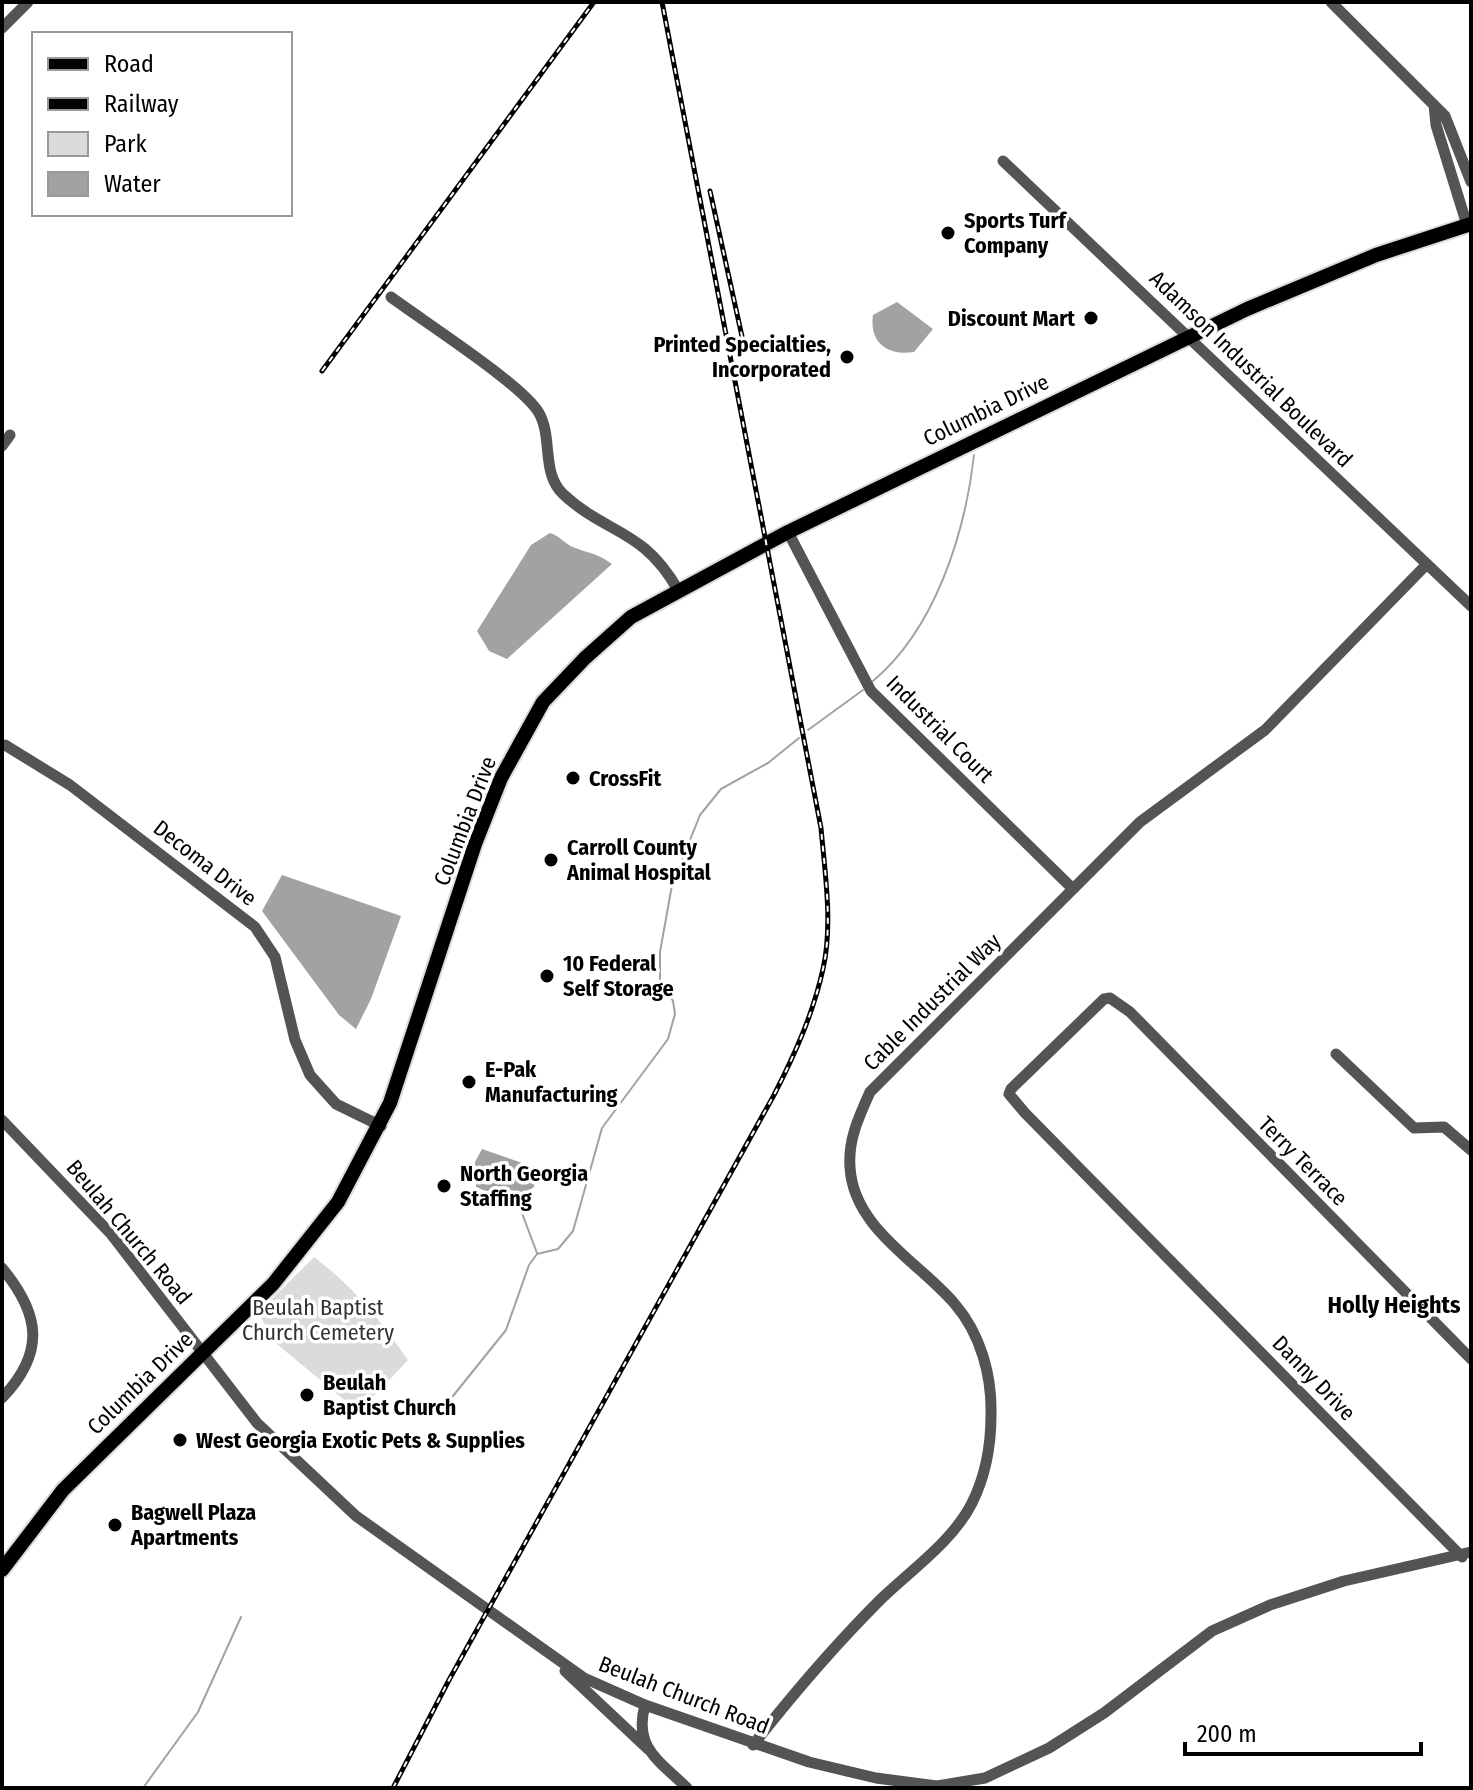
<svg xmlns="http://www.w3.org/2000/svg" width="1473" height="1790" viewBox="0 0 1473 1790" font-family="'Fira Sans Condensed',sans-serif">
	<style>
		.green { fill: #dbdbdb }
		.water { fill: #a2a2a2 }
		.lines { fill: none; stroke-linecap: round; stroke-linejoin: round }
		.stream { stroke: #a2a2a2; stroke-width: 2 }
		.major-casing { stroke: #dbdbdb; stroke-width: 18 }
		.minor { stroke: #545454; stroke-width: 11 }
		.major { stroke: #000; stroke-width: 14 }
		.rail-casing { stroke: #000; stroke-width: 5 }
		.rail { stroke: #fff; stroke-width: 2; stroke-dasharray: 6; stroke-linecap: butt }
		.poi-dot { fill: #000; stroke: #fff; stroke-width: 3 }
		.labels { text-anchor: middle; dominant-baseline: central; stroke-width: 7; stroke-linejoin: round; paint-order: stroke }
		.poi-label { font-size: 22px; font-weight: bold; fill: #000; stroke: #fff; text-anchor: start }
		.street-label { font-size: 22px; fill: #000; stroke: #fff }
		.park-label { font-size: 22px; fill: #323232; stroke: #fff }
		.neighbourhood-label { font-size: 24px; font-weight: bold; fill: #000; stroke: #fff }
	</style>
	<rect width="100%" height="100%" fill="#fff"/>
	<!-- green -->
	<path class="green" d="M 314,1257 C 353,1286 380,1320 408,1360 L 359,1412 L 278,1345 L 258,1313 Z"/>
	<!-- water -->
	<path class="water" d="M 897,302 L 933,329 L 914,352 C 888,356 869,343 873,315 Z
		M 550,533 C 560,536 565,544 573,547 C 590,554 595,552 612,564 L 507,659 L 489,651 L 477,631 L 531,545 Z
		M 282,875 L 401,916 L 371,999 L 356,1029 L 339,1015 L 262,911 Z
		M 482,1149 L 525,1164 L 534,1171 L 534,1187 L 513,1203 L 476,1187 L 475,1162 Z"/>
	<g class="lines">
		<!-- stream -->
		<path class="stream" d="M 873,681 C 935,629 965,534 974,455
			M 808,730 L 863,690
			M 517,1200 L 537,1253
			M 449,1401 L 506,1330 L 529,1265 L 537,1254 L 558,1249 L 573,1231 L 602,1128 L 668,1039 L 675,1014 L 673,1001 L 660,980 L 660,952 L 672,885 L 700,815 L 721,789 L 768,763 L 799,738
			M 143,1788 L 198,1712 L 241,1617"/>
		<!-- major casing -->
		<g class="major-casing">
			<path id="major" d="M 2,1570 L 63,1490 L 273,1284 L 338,1202 L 390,1103 L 475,844 L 501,778 L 543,702 L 585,658 L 631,617 L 788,532 L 1247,309 L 1376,255 L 1471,224"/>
		</g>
		<!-- minor -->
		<path class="minor" d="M 1331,2 L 1445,116 L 1471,182
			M 2,28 L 28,2
			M 1434,105 L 1436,125 L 1467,225
			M 1003,161 L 1471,606
			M 391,297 C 423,321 522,384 539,413 C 553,438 541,473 563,494 C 607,535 643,528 678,590
			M 2,446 L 10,435
			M 788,532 L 871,691 L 1073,889
			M 5,745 L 70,785 L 255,927 L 275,957 L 295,1040 L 310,1075 L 336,1104 L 381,1126
			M 1336,1054 L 1414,1128 L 1444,1127 L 1471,1150
			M 2,1120 L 111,1234 L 257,1423 L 356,1516 L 584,1678 L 645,1705 L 809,1762 L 876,1778 L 937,1786 L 985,1778 L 1049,1748 L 1104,1713 L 1212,1631 L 1270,1605 L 1344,1581 L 1471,1552
			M 2,1268 C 40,1314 46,1352 2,1398
			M 1462,1557 L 1025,1113 L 1009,1094 L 1011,1089 L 1104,999 L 1110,998 L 1130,1012 L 1471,1359
			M 565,1671 L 649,1750
			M 645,1705 C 633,1748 660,1761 687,1788
			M 753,1745 C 793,1694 835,1645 881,1599 C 911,1570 953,1541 972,1503 C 986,1475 991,1447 991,1415 C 992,1376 981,1334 954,1303 C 919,1262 853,1228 850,1167 C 848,1139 859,1117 870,1092 L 1140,822 L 1265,730 L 1427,564"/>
		<!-- major -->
		<use href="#major" class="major"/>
		<!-- rail casing -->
		<g class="rail-casing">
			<path id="rail" d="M 710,191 L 743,341
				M 322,371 L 594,2
				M 393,1788 L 449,1680 L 774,1095 C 795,1054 813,1014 823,969 C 833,925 825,873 821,828 L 662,2"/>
		</g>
		<!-- rail -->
		<use href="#rail" class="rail"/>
	</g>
	<!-- markers -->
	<g class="poi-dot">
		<circle cx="948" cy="233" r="8"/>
		<circle cx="1091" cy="318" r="8"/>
		<circle cx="847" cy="357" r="8"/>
		<circle cx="573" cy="778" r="8"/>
		<circle cx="551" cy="860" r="8"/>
		<circle cx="547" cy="976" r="8"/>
		<circle cx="469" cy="1082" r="8"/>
		<circle cx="444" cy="1186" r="8"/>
		<circle cx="307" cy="1395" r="8"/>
		<circle cx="180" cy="1440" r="8"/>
		<circle cx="115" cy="1525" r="8"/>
	</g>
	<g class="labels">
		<!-- poi labels -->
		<g class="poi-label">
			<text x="964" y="220">Sports Turf<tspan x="964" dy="25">Company</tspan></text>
			<text x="1075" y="318" text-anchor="end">Discount Mart</text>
			<text x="831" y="344" text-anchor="end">Printed Specialties,<tspan x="831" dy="25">Incorporated</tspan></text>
			<text x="589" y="778">CrossFit</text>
			<text x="567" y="847">Carroll County<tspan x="567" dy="25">Animal Hospital</tspan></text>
			<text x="563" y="963">10 Federal<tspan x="563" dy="25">Self Storage</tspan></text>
			<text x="485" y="1069">E-Pak<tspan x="485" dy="25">Manufacturing</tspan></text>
			<text x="460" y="1173">North Georgia<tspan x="460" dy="25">Staffing</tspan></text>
			<text x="323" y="1382">Beulah<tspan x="323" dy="25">Baptist Church</tspan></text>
			<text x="196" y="1440">West Georgia Exotic Pets &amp; Supplies</text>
			<text x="131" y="1512">Bagwell Plaza<tspan x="131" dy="25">Apartments</tspan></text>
		</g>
		<!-- street labels -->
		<g class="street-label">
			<text transform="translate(1251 369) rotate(44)">Adamson Industrial Boulevard</text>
			<text transform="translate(986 410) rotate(-26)">Columbia Drive</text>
			<text transform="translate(940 729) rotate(45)">Industrial Court</text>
			<text transform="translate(465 821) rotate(-69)">Columbia Drive</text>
			<text transform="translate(205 863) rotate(38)">Decoma Drive</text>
			<text transform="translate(932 1002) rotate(-45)">Cable Industrial Way</text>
			<text transform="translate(1303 1161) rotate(45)">Terry Terrace</text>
			<text transform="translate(129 1232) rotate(50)">Beulah Church Road</text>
			<text transform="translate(1314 1378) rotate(46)">Danny Drive</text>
			<text transform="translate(140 1383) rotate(-44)">Columbia Drive</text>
			<text transform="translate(684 1695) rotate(21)">Beulah Church Road</text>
		</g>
		<!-- park labels -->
		<g class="park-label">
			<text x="318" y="1307">Beulah Baptist<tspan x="318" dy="25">Church Cemetery</tspan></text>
		</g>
		<!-- neighbourhood labels -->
		<g class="neighbourhood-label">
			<text x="1394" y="1305">Holly Heights</text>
		</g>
	</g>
	<!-- border -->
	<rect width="1473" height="1790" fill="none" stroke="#000000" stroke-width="8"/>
	<!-- legend -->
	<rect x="32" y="32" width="260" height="184" fill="#ffffff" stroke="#999999" stroke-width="2"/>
	<rect x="48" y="58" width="40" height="12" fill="#000000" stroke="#999999" stroke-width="2"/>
	<text x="104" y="72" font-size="24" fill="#000000">Road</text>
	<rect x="48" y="98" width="40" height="12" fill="#000000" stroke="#999999" stroke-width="2"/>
	<text x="104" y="112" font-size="24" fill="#000000">Railway</text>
	<rect x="48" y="132" width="40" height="24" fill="#dbdbdb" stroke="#999999" stroke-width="2"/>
	<text x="104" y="152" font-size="24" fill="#000000">Park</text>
	<rect x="48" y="172" width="40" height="24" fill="#a2a2a2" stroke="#999999" stroke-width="2"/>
	<text x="104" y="192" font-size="24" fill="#000000">Water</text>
	<!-- scale -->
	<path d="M1185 1742v12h236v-12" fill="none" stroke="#000000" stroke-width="4"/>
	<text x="1197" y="1742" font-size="24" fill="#000000" stroke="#ffffff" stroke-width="6" paint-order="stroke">200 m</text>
</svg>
